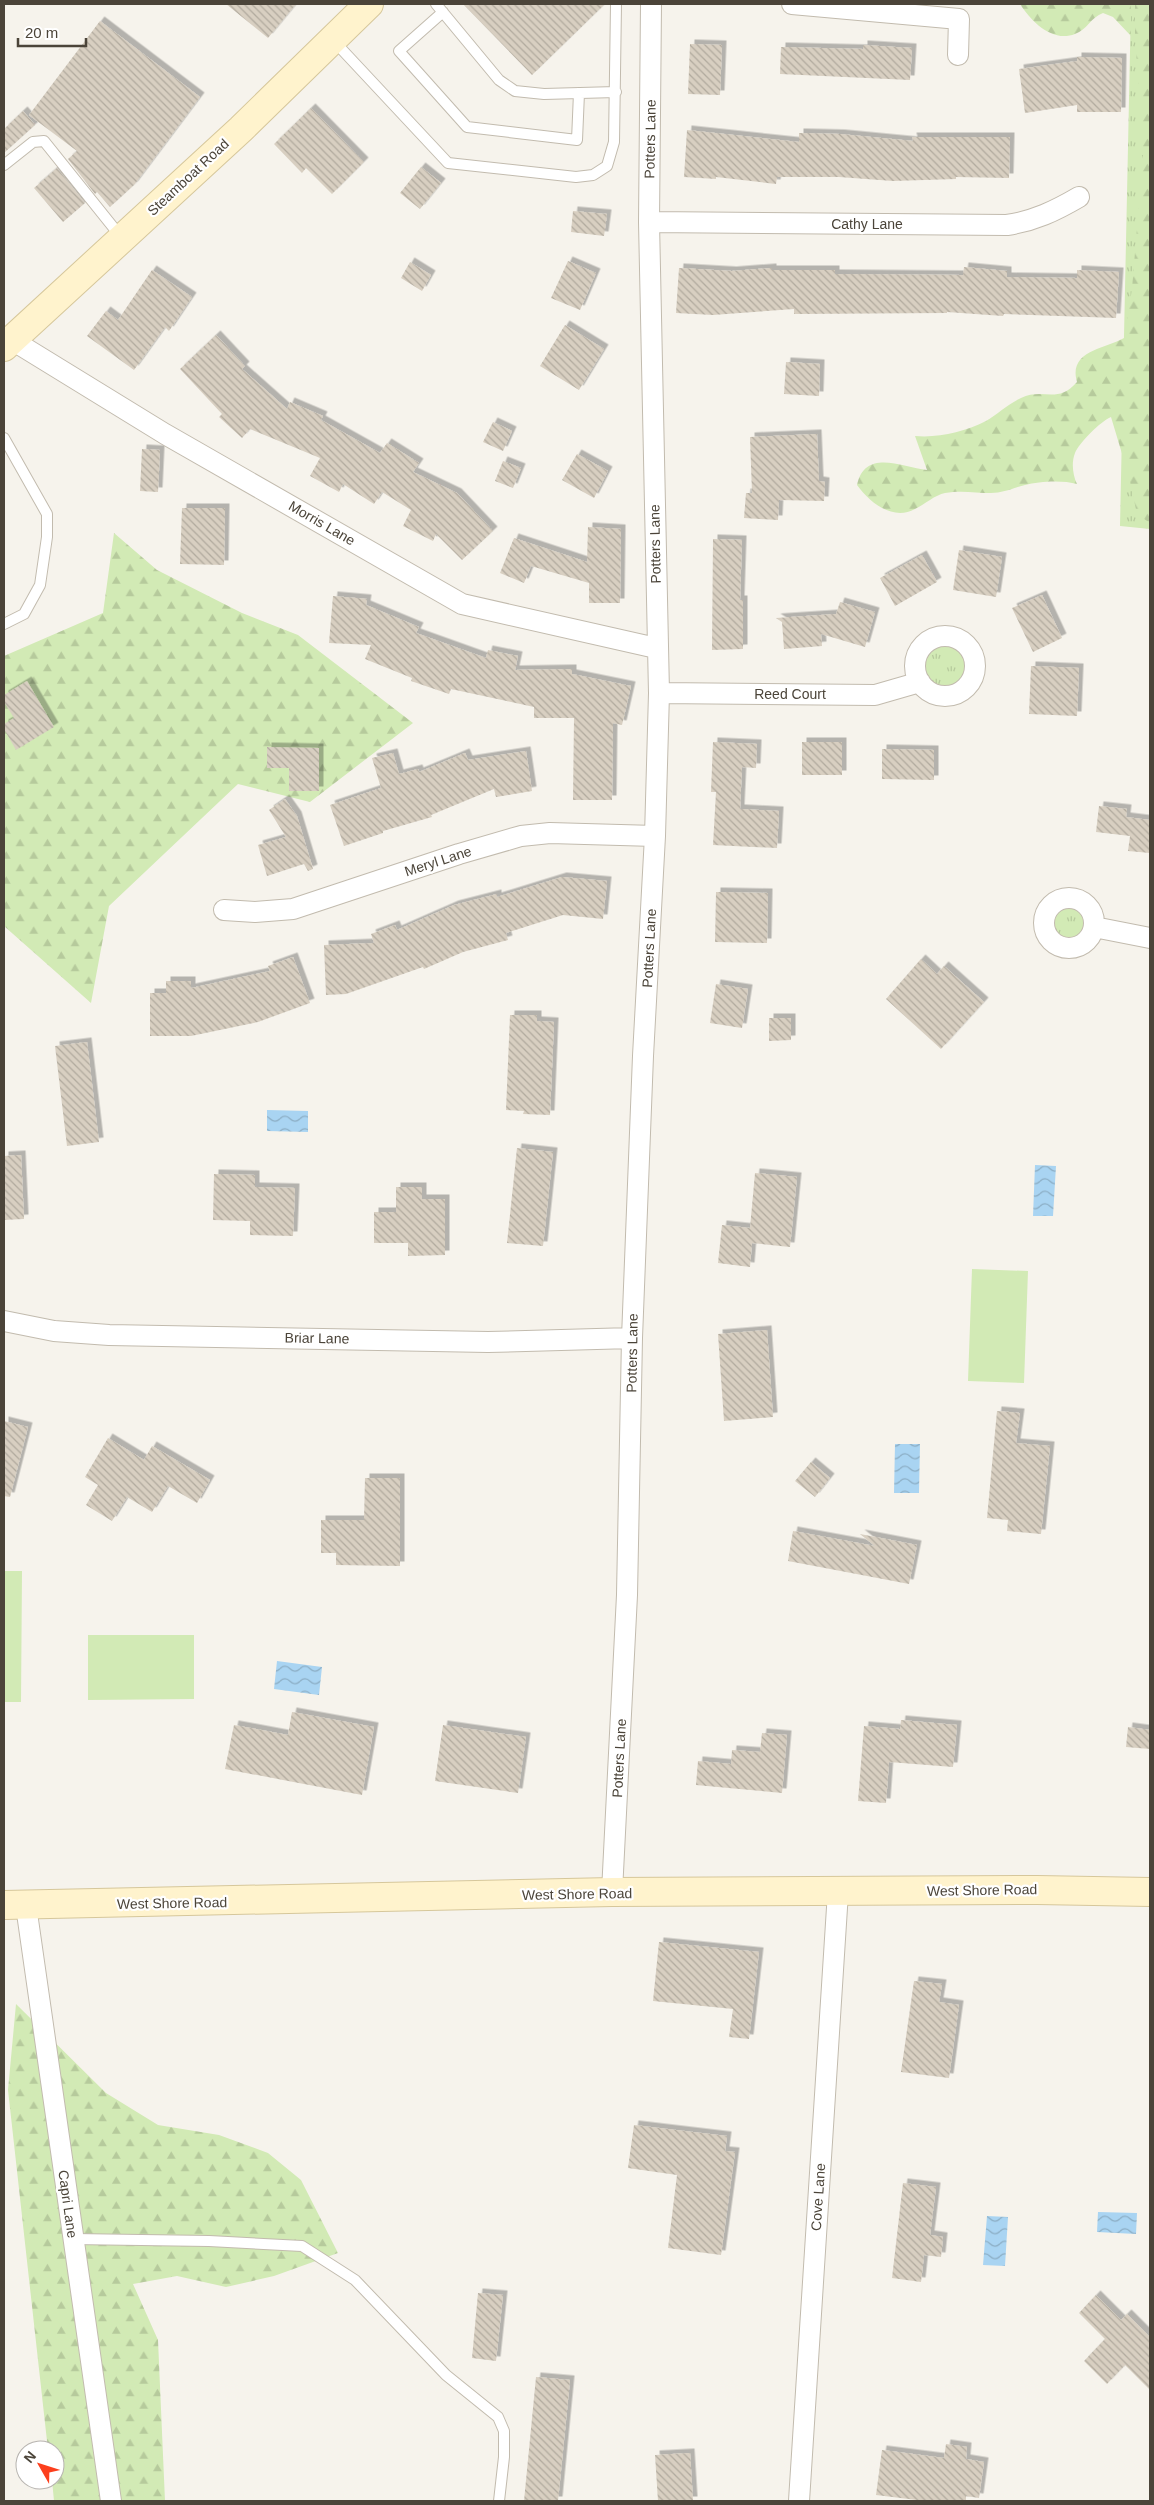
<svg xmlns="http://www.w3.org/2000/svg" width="1154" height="2505" viewBox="0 0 1154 2505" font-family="Helvetica,sans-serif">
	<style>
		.grass { fill: url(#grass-tufts) }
		.forest { fill: url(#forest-firs) }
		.garden { fill: #d2eab5 }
		.water { fill: url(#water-waves) }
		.building { fill: url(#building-back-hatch); filter: url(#shadow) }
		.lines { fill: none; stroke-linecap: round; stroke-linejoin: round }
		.lane-casing { stroke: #c2bbae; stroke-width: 12 }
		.street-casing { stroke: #c2bbae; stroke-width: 22 }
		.secondary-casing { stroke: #d6c79b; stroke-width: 30 }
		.lane { stroke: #fff; stroke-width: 10 }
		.street { stroke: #fff; stroke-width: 20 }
		.secondary { stroke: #fff3cd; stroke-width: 28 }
		.labels { text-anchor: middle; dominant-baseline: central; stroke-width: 4.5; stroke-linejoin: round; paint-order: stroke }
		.street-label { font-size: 14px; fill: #4b4439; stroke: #fff }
	</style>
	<defs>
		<pattern id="grass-tufts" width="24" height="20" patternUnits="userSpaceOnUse" patternTransform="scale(1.25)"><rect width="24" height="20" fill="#d2eab5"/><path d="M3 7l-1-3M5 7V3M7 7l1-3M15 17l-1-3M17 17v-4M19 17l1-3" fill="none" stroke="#b6ca9c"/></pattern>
		<pattern id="forest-firs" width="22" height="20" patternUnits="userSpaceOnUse" patternTransform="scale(1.25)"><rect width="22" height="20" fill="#d2eab5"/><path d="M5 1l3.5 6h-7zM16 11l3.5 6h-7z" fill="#b6ca9c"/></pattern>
		<pattern id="water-waves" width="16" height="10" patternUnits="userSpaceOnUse" patternTransform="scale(1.25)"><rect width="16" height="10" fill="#a9d4f2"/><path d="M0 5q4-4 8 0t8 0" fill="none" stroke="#8caec5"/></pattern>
		<pattern id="building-back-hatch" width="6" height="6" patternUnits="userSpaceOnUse" patternTransform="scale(1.25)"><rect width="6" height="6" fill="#d8cfc1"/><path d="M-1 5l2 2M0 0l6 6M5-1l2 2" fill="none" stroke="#b1aa9e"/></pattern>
		<filter id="shadow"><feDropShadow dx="4.5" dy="-4.5" stdDeviation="0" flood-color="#0004"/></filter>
	</defs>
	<rect width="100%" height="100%" fill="#f6f3ec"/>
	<!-- grass -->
	<path class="grass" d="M 1131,4 L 1150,4 L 1150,529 L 1120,526 Z
		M924 666a21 21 0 1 1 42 0a21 21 0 1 1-42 0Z
		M1047 924a21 21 0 1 1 42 0a21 21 0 1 1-42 0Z"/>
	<!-- forest -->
	<path class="forest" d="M 1020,4 L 1131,4 L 1131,36 L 1113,17 L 1103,13 C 1091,17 1087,30 1075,34 C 1052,43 1031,21 1020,4 Z
		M 1135,4 L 1150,4 L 1150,523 L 1137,514 L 1129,477 L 1111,417 C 1101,421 1079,443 1075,453 C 1071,463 1073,476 1077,484 C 1063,480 1040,481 1025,485 C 1013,488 1003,493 991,493 C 976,493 961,490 945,493 C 935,495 925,504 915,509 C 893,521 870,503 857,485 C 865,448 902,467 927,470 L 915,436 C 939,438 964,432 986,421 C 998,414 1008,404 1021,398 C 1043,387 1057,405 1077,382 C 1068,351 1104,349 1124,338 L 1132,289 L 1143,154 L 1135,36 Z
		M 114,533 L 157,570 L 242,613 L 298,635 L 413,723 L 310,802 L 238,784 L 109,906 L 91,1003 L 4,926 L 4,656 L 103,613 Z
		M 16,2004 L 106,2093 L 158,2125 L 219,2135 L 268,2153 L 301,2180 L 338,2253 L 274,2276 L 226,2287 L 177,2276 L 133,2284 L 158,2340 L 165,2501 L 54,2501 L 52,2480 L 55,2480 L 55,2450 L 48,2450 L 8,2090 Z"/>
	<!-- garden -->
	<path class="garden" d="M 972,1269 L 1028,1271 L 1024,1383 L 968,1381 Z
		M 4,1571 L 22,1571 L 21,1702 L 4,1702 Z
		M 88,1635 L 194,1635 L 194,1699 L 88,1700 Z"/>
	<!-- water -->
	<path class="water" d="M 267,1110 L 308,1111 L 308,1132 L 267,1131 Z
		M 1035,1165 L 1056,1166 L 1053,1216 L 1033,1216 Z
		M 895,1444 L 920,1444 L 919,1493 L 894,1493 Z
		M 277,1661 L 322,1667 L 319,1695 L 274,1689 Z
		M 1098,2212 L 1137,2213 L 1136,2234 L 1097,2232 Z
		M 987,2216 L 1008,2217 L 1005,2266 L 983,2265 Z"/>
	<!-- building -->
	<path class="building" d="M 226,4 L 296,4 L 268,38 Z
		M 463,4 L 605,4 L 532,75 Z
		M 100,21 L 200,97 L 134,185 L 110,207 L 97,192 L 95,194 L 68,159 L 77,151 L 29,115 Z
		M 690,44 L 722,45 L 720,95 L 688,94 Z
		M 863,45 L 912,48 L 910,80 L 780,74 L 781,47 L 863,49 Z
		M 1077,57 L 1122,58 L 1121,112 L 1077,112 L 1077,105 L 1025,113 L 1019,69 L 1077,61 Z
		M 311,108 L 364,162 L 332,194 L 306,168 L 302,173 L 274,144 Z
		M 23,111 L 35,125 L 4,153 L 4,129 Z
		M 687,130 L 799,142 L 799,133 L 840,134 L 913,141 L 912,137 L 1010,137 L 1009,178 L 956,177 L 956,179 L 893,181 L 839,177 L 777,177 L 776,184 L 716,177 L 716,179 L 684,177 Z
		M 421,167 L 441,183 L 420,209 L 400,193 Z
		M 57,168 L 85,203 L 63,222 L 34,188 Z
		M 573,211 L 607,214 L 604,236 L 571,232 Z
		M 568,261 L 596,273 L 580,310 L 551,298 Z
		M 410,262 L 431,275 L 422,291 L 401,278 Z
		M 964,267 L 1007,271 L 1007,277 L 1077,278 L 1077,270 L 1119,272 L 1116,318 L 1004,314 L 1003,316 L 947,312 L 947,313 L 794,314 L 794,309 L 713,315 L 676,313 L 679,268 L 732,271 L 772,268 L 772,270 L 835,270 L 835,274 L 963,275 Z
		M 152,270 L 192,297 L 169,331 L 165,327 L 134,370 L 87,336 L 106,311 L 118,320 Z
		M 565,325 L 604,349 L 579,390 L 540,366 Z
		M 216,335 L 245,366 L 242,369 L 287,409 L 290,402 L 323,416 L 321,420 L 380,453 L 387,443 L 419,463 L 413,472 L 457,493 L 493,531 L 462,560 L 436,534 L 433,541 L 403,526 L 411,510 L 382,492 L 374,504 L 343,484 L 339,492 L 310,476 L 320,458 L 250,429 L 242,438 L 219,417 L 222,414 L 180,369 Z
		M 786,362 L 820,364 L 819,396 L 784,394 Z
		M 493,422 L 512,431 L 503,451 L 483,442 Z
		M 817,434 L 819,481 L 825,482 L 824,501 L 779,500 L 778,520 L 744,518 L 746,493 L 752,493 L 750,437 Z
		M 142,449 L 160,450 L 158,492 L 140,491 Z
		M 577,454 L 608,471 L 594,498 L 562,480 Z
		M 503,461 L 521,468 L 513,488 L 495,481 Z
		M 182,508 L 225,508 L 224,565 L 180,564 Z
		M 588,527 L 621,529 L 620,603 L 589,603 L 589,583 L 531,566 L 524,583 L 500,573 L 514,538 L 587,562 Z
		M 713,539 L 742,540 L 740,600 L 743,600 L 743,649 L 712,650 Z
		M 959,550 L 1002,557 L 996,597 L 953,590 Z
		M 922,555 L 937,582 L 895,606 L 880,578 Z
		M 1042,595 L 1062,638 L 1033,652 L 1012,608 Z
		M 333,596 L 367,599 L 366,605 L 419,627 L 416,633 L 486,658 L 488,650 L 518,656 L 515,670 L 572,669 L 572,674 L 631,686 L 622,725 L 613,723 L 612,800 L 573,800 L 574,718 L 534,718 L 534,707 L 451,689 L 449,694 L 411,681 L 412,678 L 365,659 L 371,645 L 329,643 Z
		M 840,602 L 875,612 L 865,647 L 821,634 L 822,646 L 784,649 L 782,622 L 776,618 L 836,614 Z
		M 1031,666 L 1079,668 L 1077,716 L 1029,714 Z
		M 27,681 L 54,727 L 16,750 L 4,729 L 4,724 L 14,718 L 4,702 L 4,695 Z
		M 713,742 L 757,744 L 756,768 L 742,767 L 740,809 L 779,811 L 777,848 L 713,845 L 716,792 L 711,792 Z
		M 802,742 L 842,742 L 842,775 L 802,775 Z
		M 267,747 L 319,748 L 319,791 L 289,791 L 289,768 L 267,768 Z
		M 882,749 L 934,750 L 934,780 L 882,779 Z
		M 526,751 L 532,791 L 496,797 L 494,789 L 431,815 L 432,817 L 383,831 L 383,833 L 344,846 L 330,805 L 381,788 L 372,758 L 393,753 L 399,774 L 418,769 L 419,772 L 465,753 L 468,760 Z
		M 285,799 L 297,816 L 313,869 L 308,871 L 304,864 L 267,876 L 258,845 L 286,837 L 269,810 Z
		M 1099,806 L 1127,809 L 1126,817 L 1150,820 L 1150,853 L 1128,851 L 1130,836 L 1096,832 Z
		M 562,877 L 607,881 L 603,919 L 563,915 L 506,933 L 508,940 L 463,952 L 424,969 L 423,967 L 346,994 L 326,995 L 324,945 L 374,943 L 371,934 L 395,925 L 397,930 L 454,905 L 497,894 L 497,897 Z
		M 716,892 L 768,893 L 767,943 L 715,942 Z
		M 293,957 L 310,1003 L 258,1022 L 191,1036 L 150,1036 L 150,993 L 166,993 L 166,981 L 191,981 L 191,988 L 270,971 L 268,966 Z
		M 921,959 L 937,974 L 944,966 L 984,1002 L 941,1049 L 886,999 Z
		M 716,984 L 748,989 L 742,1028 L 710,1023 Z
		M 510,1015 L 537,1015 L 537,1021 L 554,1022 L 550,1115 L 523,1114 L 524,1111 L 506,1110 Z
		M 769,1018 L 791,1018 L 791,1040 L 769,1041 Z
		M 87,1042 L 99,1142 L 67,1146 L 55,1046 Z
		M 517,1148 L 553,1152 L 543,1246 L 507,1243 Z
		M 21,1155 L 24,1219 L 4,1220 L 4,1156 Z
		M 755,1173 L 797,1177 L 790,1247 L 752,1243 L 750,1267 L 718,1263 L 722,1225 L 750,1228 Z
		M 214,1174 L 255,1175 L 255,1187 L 295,1188 L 293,1236 L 250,1235 L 250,1221 L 213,1220 Z
		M 396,1187 L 422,1187 L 422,1199 L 445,1199 L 445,1255 L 408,1256 L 408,1243 L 374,1243 L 374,1212 L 396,1212 Z
		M 767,1330 L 773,1417 L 724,1421 L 718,1334 Z
		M 997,1411 L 1020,1413 L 1016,1443 L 1050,1446 L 1041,1534 L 1007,1531 L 1008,1520 L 987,1518 Z
		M 4,1421 L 28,1427 L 10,1497 L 4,1496 Z
		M 108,1438 L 144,1460 L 152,1446 L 210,1480 L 197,1503 L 168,1486 L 152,1512 L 127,1497 L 112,1521 L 86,1505 L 98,1485 L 85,1477 Z
		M 811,1462 L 830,1478 L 815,1497 L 795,1481 Z
		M 365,1478 L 400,1478 L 400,1566 L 336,1565 L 336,1553 L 321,1553 L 321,1520 L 364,1520 Z
		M 793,1531 L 875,1546 L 860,1534 L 917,1545 L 909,1584 L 788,1561 Z
		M 292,1712 L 374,1727 L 362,1795 L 225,1769 L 234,1725 L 288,1735 Z
		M 901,1720 L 957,1725 L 953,1767 L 889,1762 L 886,1803 L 858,1801 L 864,1726 L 900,1729 Z
		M 443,1725 L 526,1737 L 518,1793 L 435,1781 Z
		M 1128,1727 L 1150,1730 L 1150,1749 L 1126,1747 Z
		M 762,1733 L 787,1735 L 782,1793 L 696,1785 L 698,1761 L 731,1764 L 732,1750 L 760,1752 Z
		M 659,1942 L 759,1952 L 749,2039 L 729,2037 L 733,2009 L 653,2001 Z
		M 914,1981 L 942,1984 L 939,2002 L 959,2005 L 949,2078 L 901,2072 Z
		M 634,2125 L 727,2136 L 725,2151 L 735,2152 L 721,2255 L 668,2248 L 677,2175 L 628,2168 Z
		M 903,2183 L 936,2187 L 930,2235 L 943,2237 L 941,2257 L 924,2255 L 921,2282 L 892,2278 Z
		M 478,2293 L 503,2295 L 496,2361 L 472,2358 Z
		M 1096,2295 L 1121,2320 L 1127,2314 L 1150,2337 L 1150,2390 L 1125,2365 L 1107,2384 L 1084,2361 L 1105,2339 L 1079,2313 Z
		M 536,2377 L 570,2380 L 558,2501 L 524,2501 Z
		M 946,2444 L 967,2447 L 966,2459 L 984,2462 L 979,2498 L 966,2496 L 966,2501 L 925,2501 L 876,2495 L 882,2450 L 944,2458 Z
		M 690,2453 L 693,2501 L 658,2501 L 655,2455 Z"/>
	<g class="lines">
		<!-- lane casing -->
		<g class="lane-casing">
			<path id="lane" d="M 436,4 L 499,80 L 515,91 L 544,94 L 616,92
				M 443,12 L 399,51 L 467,127 L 577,140 L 579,93
				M 333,40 L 448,163 L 576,177 L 593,175 L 607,166 L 614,142 L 616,4
				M 4,165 L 33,142 L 44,141 L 121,237
				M 4,438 L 47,514 L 47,537 L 40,585 L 24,614 L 4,624
				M 73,2239 L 209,2241 L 302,2246 L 355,2280 L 446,2375 L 498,2417 L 504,2431 L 504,2457 L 499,2501"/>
		</g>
		<!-- street casing -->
		<g class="street-casing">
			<path id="street" d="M 792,4 L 959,19 L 958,55
				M 649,222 L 1007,225 C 1034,221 1055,211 1079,197
				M 12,340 L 165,434 L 462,604 L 656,648
				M915 666a30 30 0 1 1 60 0a30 30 0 1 1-60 0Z
				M 659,693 L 875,695 L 920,682
				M1044 923a25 25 0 1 1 50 0a25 25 0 1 1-50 0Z
				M 224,910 L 255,912 L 293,909 L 459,854 L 521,836 L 550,833 L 655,836
				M 1094,927 L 1150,938
				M 4,1321 L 54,1331 L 109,1335 L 488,1342 L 632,1338
				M 612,1892 L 627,1595 L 632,1338 L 643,1056 L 655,836 L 659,693 L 649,222 L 651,4
				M 26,1906 L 111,2501
				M 799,2501 L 838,1892"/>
		</g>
		<!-- secondary casing -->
		<g class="secondary-casing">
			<path id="secondary" d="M 4,347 L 241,129 L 369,4
				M 4,1905 L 612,1892 L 1037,1890 L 1150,1892"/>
		</g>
		<!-- lane -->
		<use href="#lane" class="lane"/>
		<!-- street -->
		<use href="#street" class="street"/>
		<!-- secondary -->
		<use href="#secondary" class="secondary"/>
	</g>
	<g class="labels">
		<!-- street labels -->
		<g class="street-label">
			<text transform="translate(650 139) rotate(-89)">Potters Lane</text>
			<text transform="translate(188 177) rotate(-43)">Steamboat Road</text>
			<text x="867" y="224">Cathy Lane</text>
			<text transform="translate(322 523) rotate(30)">Morris Lane</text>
			<text transform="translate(655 544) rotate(-91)">Potters Lane</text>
			<text x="790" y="694">Reed Court</text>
			<text transform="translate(438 861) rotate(-18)">Meryl Lane</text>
			<text transform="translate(649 948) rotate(-87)">Potters Lane</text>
			<text transform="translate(317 1338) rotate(1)">Briar Lane</text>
			<text transform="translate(632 1353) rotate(-89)">Potters Lane</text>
			<text transform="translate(619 1758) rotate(-87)">Potters Lane</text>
			<text transform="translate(982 1890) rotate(-1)">West Shore Road</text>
			<text transform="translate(577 1894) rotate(-1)">West Shore Road</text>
			<text transform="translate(172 1903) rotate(-1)">West Shore Road</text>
			<text transform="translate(818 2197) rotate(-86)">Cove Lane</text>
			<text transform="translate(68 2204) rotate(82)">Capri Lane</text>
		</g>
	</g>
	<!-- border -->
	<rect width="1154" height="2505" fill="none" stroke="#4b4439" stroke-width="10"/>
	<!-- north arrow -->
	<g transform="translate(40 2465) rotate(309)"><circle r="24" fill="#ffffff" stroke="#b7b4b0"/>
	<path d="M0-4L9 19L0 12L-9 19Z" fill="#fc3f1d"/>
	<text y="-8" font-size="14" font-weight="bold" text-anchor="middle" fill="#4b4439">N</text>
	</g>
	<!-- scale -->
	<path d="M18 38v8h68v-8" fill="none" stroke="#4b4439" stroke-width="2.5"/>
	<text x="25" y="38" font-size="15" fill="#4b4439" stroke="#ffffff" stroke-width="4" paint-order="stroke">20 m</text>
</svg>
